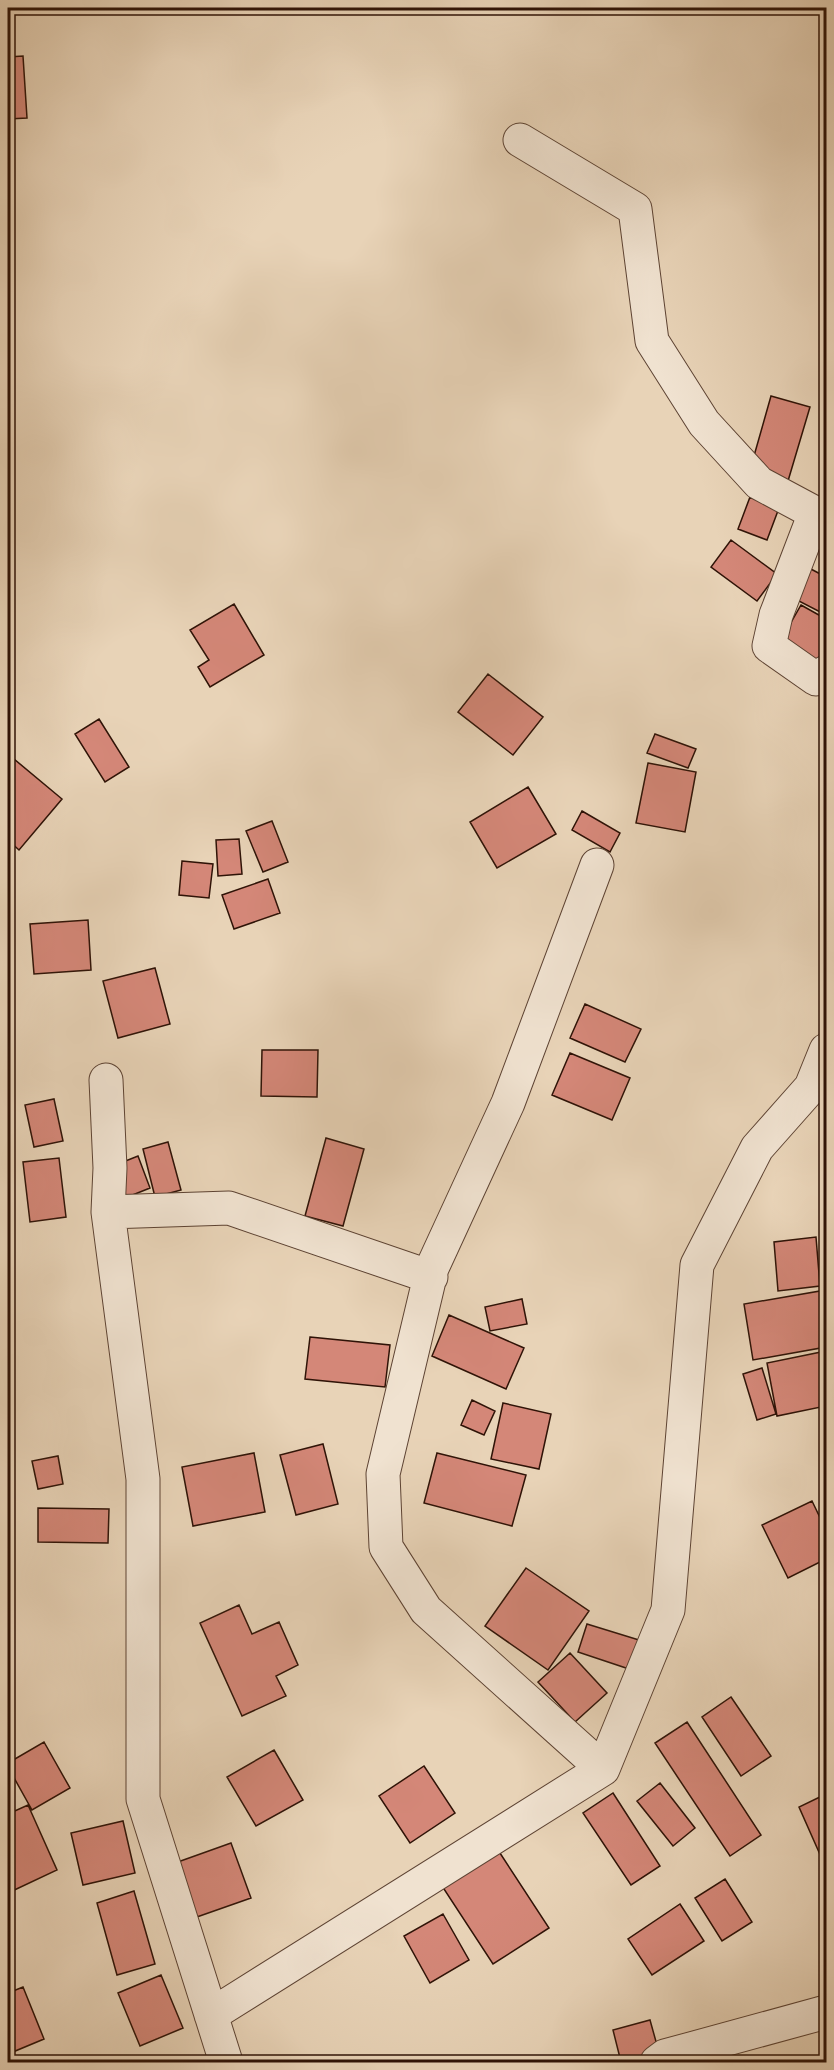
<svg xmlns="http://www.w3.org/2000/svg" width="834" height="2070" viewBox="0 0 834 2070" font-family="'Libre Caslon Text',serif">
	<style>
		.building { fill: #d48778; stroke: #2f1307; stroke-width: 1.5 }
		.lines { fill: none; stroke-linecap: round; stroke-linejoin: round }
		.street-casing { stroke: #5d4333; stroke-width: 35 }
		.street { stroke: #f0e2d0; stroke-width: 33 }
	</style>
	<rect width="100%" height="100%" fill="#e8d3b7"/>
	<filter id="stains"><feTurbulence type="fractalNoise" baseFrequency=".00333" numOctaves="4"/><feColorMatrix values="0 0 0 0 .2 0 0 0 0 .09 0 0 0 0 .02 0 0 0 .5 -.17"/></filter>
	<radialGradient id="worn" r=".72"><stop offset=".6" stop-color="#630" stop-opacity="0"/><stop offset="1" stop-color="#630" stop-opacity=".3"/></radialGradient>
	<!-- building -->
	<path class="building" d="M 23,56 L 27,118 L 8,119 L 8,57 Z
		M 771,396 L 810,407 L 788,481 L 750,470 Z
		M 750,497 L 779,508 L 767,540 L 738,529 Z
		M 731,540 L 777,574 L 757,601 L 711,567 Z
		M 809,568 L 826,577 L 826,615 L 793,598 Z
		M 234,604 L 264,655 L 210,687 L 198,667 L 209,660 L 190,630 Z
		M 801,605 L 826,619 L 826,665 L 781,640 Z
		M 488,674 L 543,717 L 513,755 L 458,712 Z
		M 99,719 L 129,767 L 105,782 L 75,734 Z
		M 655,734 L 696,749 L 688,768 L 647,753 Z
		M 8,754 L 62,799 L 19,850 L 8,840 Z
		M 648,763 L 696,772 L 685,832 L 636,823 Z
		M 528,787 L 556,834 L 497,868 L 470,822 Z
		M 582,811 L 620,833 L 610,852 L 572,830 Z
		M 272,821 L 288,862 L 263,872 L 246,831 Z
		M 239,839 L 242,874 L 218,876 L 216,840 Z
		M 182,861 L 213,864 L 209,898 L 179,895 Z
		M 268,879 L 280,913 L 234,929 L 222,895 Z
		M 88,920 L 91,970 L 34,974 L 30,924 Z
		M 155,968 L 170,1024 L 118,1038 L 103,981 Z
		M 585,1004 L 641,1029 L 625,1062 L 570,1038 Z
		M 262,1050 L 318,1050 L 317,1097 L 261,1096 Z
		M 570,1053 L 630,1078 L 612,1120 L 552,1095 Z
		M 54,1099 L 63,1141 L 34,1147 L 25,1105 Z
		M 326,1138 L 364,1149 L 343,1226 L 305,1216 Z
		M 168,1142 L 181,1190 L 155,1197 L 143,1149 Z
		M 138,1156 L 150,1188 L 125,1198 L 113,1166 Z
		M 59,1158 L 66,1217 L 30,1222 L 23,1162 Z
		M 816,1237 L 820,1286 L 778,1291 L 774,1242 Z
		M 826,1290 L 826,1347 L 753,1360 L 744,1304 Z
		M 522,1299 L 527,1324 L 490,1331 L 485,1307 Z
		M 449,1315 L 524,1348 L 506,1389 L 432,1356 Z
		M 310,1337 L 390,1345 L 385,1387 L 305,1379 Z
		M 826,1351 L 826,1406 L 777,1416 L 767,1363 Z
		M 762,1368 L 776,1414 L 757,1420 L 743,1374 Z
		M 472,1400 L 495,1411 L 484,1435 L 461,1425 Z
		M 503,1403 L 551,1414 L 539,1469 L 491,1459 Z
		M 323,1444 L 338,1504 L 296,1515 L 280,1455 Z
		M 254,1453 L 265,1512 L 193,1526 L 182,1467 Z
		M 437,1453 L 526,1475 L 512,1526 L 424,1503 Z
		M 58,1456 L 63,1484 L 38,1489 L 32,1461 Z
		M 812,1501 L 826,1530 L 826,1559 L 788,1578 L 762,1525 Z
		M 38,1508 L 109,1509 L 108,1543 L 38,1542 Z
		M 526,1568 L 589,1611 L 548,1670 L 485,1626 Z
		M 239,1605 L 252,1634 L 279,1622 L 298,1665 L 276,1676 L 286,1696 L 242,1716 L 200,1623 Z
		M 587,1624 L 639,1640 L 629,1669 L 578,1652 Z
		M 570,1653 L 607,1693 L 575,1722 L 538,1682 Z
		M 731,1697 L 771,1756 L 741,1776 L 702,1717 Z
		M 687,1722 L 761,1835 L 730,1856 L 655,1743 Z
		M 44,1742 L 70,1788 L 32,1810 L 8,1767 L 8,1763 Z
		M 274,1750 L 303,1800 L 256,1826 L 227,1777 Z
		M 424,1766 L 455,1813 L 410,1843 L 379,1796 Z
		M 660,1783 L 695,1828 L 673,1846 L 637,1801 Z
		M 613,1793 L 660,1866 L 631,1885 L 583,1813 Z
		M 826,1794 L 826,1868 L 799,1807 Z
		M 28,1805 L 57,1870 L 8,1893 L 8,1814 Z
		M 123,1821 L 135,1873 L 83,1885 L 71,1833 Z
		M 231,1843 L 251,1898 L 194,1918 L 175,1863 Z
		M 498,1850 L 549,1928 L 493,1964 L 442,1886 Z
		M 725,1879 L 752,1922 L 722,1941 L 695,1898 Z
		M 134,1891 L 155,1964 L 117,1975 L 97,1903 Z
		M 680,1904 L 704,1941 L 652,1975 L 628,1939 Z
		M 443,1914 L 469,1960 L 430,1983 L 404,1936 Z
		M 161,1975 L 183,2028 L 140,2046 L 118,1993 Z
		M 23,1987 L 44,2039 L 8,2054 L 8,1993 Z
		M 650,2020 L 660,2056 L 636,2062 L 621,2062 L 613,2030 Z"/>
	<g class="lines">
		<!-- street casing -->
		<g class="street-casing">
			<path id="street" d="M 520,140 L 635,209 L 652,341 L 704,423 L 759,483 L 815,513 L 776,615 L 769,646 L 816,679 L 826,672
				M 597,865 L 508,1103 L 432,1268 L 383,1474 L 386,1547 L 426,1610 L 603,1769
				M 106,1080 L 110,1168 L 108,1212 L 143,1479 L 143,1799 L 226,2062
				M 108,1212 L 229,1208 L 431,1277
				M 211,2015 L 603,1769 L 668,1610 L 697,1265 L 757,1148 L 811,1087 L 826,1050
				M 657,2062 L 665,2056 L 826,2012"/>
		</g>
		<!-- street -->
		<use href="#street" class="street"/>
	</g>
	<!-- margin -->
	<rect width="834" height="2070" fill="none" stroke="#e8d3b7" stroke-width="30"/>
	<rect x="9" y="9" width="816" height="2052" fill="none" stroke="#2f1307" stroke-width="3"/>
	<rect x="15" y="15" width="804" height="2040" fill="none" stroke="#2f1307" stroke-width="1.5"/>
	<rect width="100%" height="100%" filter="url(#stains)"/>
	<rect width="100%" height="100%" fill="url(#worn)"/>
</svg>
